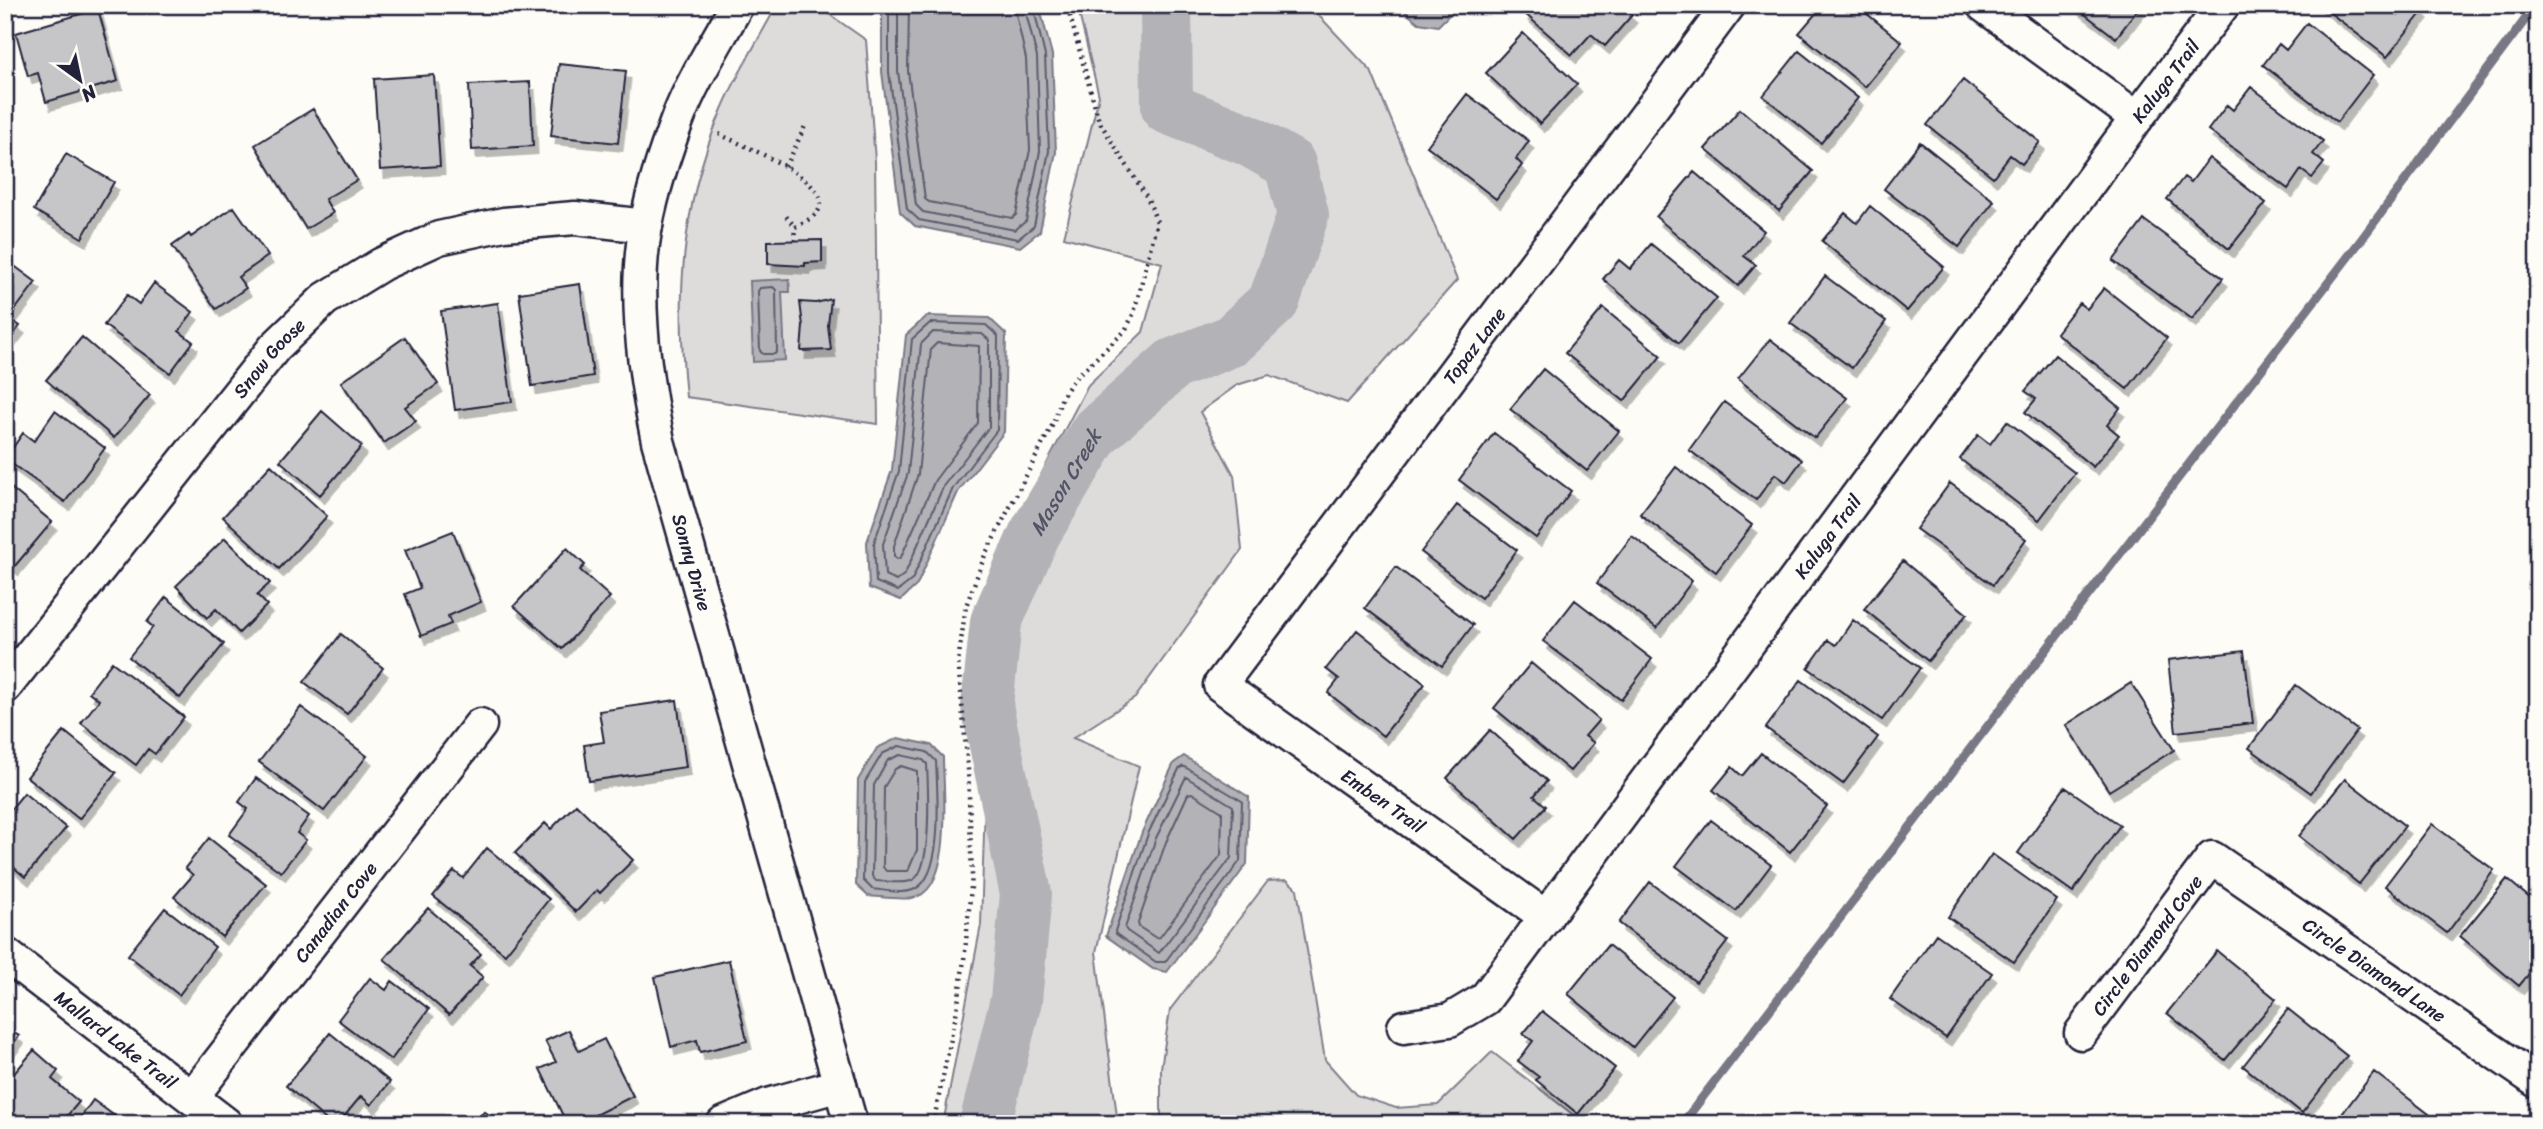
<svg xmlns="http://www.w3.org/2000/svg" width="2543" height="1129" viewBox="0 0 2543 1129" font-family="Sriracha,sans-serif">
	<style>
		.green { fill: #dddcdb; stroke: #807f8b; stroke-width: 2 }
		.water { fill: #b2b2b7; stroke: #787885; stroke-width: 2 }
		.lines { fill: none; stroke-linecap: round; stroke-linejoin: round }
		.shore { stroke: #5c5c6d; stroke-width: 2 }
		.stream { stroke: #787885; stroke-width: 9 }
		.river { stroke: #b2b2b7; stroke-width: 52 }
		.building { fill: #c6c6c8; stroke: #22223b; stroke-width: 2; filter: url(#shadow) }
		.minor-casing { stroke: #22223b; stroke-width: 37 }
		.path { stroke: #22223b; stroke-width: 4.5; stroke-dasharray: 2 5; stroke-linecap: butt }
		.minor { stroke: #fdfcf7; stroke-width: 32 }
		.labels { text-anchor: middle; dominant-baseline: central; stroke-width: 5; stroke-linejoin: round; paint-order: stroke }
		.street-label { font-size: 19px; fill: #22223b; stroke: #fdfcf7 }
		.water-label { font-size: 21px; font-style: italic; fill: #545466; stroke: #fdfcf7 }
	</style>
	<defs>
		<filter id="shadow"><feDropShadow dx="4.5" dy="8" stdDeviation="0" flood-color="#0004"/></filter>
	</defs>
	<rect width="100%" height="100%" fill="#fdfcf7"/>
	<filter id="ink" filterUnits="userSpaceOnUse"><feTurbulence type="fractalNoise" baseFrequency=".0143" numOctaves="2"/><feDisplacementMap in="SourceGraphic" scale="14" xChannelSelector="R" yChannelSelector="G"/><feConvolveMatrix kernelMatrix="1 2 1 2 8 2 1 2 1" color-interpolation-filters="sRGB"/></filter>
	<g filter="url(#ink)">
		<!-- green -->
		<path class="green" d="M 777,5 L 816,5 L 866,40 L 875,161 L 878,424 L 686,397 C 676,297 681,207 720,114 C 735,76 758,41 777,5 Z
			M 1077,5 L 1309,5 L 1371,71 L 1457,280 L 1347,403 L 1269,375 L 1237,385 L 1200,412 L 1234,475 L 1242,550 L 1135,698 L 1073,738 L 1139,766 L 1096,952 L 1118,1124 L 943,1124 L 981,925 L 985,803 L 970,669 L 975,610 L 1011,532 L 1088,385 L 1143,332 L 1162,263 L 1064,237 L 1099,96 Z
			M 1287,880 L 1297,889 L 1325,1060 L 1356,1095 L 1396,1108 L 1438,1105 L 1492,1052 L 1585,1124 L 1161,1124 L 1161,1068 L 1170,1010 L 1268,881 Z"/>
		<!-- water -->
		<path class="water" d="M 882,5 L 1039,5 L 1052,55 L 1056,152 L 1040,231 L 1020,247 L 915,226 L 900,212 L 882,72 Z
			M 1396,5 L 1459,5 L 1438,26 L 1419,23 Z
			M 789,279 L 790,292 L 782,292 L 785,360 L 753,362 L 750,281 Z
			M 927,316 L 989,318 L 1006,334 L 1004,432 L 958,492 L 917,585 L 901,600 L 869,588 L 867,542 L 892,470 L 906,335 Z
			M 898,738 L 931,745 L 943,757 C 943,789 955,891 912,898 C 899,900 882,897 868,896 L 856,885 L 858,780 L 877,748 Z
			M 1184,756 L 1249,797 L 1247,864 L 1167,972 L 1153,969 L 1106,936 L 1142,832 L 1174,763 Z"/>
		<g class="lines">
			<!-- shore -->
			<path class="shore" d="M 889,5 L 889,72 L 907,209 L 919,220 L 1018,239 L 1034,226 L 1049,151 L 1045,56 L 1033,5
				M 898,5 L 898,71 L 916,205 L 923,212 L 1015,230 L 1026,221 L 1040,151 L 1037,57 L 1024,5
				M 909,5 L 908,71 L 925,199 L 929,202 L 1012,218 L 1016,215 L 1030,150 L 1026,59 L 1014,5
				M 773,287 L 776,290 L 777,351 L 775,354 L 763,354 L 760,351 L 758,291 L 760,288 Z
				M 930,323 L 986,325 L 998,336 L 997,430 L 953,488 L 912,580 L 898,591 L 876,582 L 874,543 L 899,471 L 912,339 Z
				M 933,332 L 982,334 L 989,340 L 989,427 L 944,485 L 905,574 L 896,581 L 885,575 L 883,544 L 908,473 L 921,344 Z
				M 937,343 L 979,346 L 978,423 L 935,480 L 901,557 L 897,559 L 894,556 L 894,546 L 918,474 L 931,349 Z
				M 899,746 L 927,752 L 936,761 C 937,790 945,875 915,889 C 904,895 884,890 872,889 L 863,880 L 865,782 L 882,754 Z
				M 900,755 L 923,760 L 927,764 C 928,787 933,869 913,880 C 904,885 886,881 876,881 L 872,876 L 874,785 L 888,760 Z
				M 901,766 L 917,771 L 917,850 L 908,871 L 886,871 L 883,867 L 884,787 L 895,769 Z
				M 1183,766 L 1242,801 L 1240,861 L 1165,962 L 1156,962 L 1116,934 L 1115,931 L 1148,834 L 1179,769 Z
				M 1186,777 L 1233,806 L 1231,858 L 1159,953 L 1127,931 L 1125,928 L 1156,838 Z
				M 1192,793 L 1222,812 L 1221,855 L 1160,937 L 1156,938 L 1139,927 L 1138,923 L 1166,842 L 1188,794 Z"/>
			<!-- stream -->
			<path class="stream" d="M 1682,1124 L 2361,240 L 2536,5"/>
			<!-- river -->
			<path class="river" id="s1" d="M 985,1124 L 1016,1000 L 1026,894 L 987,706 L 996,622 L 1034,535 L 1095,433 L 1173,364 L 1231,341 L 1274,301 L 1303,215 L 1290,164 L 1248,140 L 1167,108 L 1166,5"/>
		</g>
		<!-- building -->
		<path class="building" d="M 1531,5 L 1620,5 L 1632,15 L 1605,46 L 1591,34 L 1572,55 L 1524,13 Z
			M 1823,5 L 1856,5 L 1902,42 L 1865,87 L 1799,33 Z
			M 2073,5 L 2141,5 L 2116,38 Z
			M 2320,5 L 2416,5 L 2423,11 L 2387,57 Z
			M 98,9 L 118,81 L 46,102 L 38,73 L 28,76 L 16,33 Z
			M 2307,23 L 2373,75 L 2337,122 L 2263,65 L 2279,44 L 2286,50 Z
			M 1523,33 L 1577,84 L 1540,124 L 1486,73 Z
			M 1799,51 L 1858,98 L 1821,143 L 1763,96 Z
			M 559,64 L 626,71 L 618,143 L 551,136 Z
			M 434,75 L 440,166 L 380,170 L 374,79 Z
			M 1963,80 L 2040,142 L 2022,164 L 2010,155 L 1993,177 L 1927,125 Z
			M 530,82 L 533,146 L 472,150 L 469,85 Z
			M 2251,87 L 2323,141 L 2313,154 L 2324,163 L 2312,178 L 2301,170 L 2288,189 L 2208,130 L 2227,105 L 2233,110 Z
			M 1467,94 L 1529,141 L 1516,159 L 1522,165 L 1496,199 L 1427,146 Z
			M 313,109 L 357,180 L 325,199 L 333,213 L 306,229 L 255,145 Z
			M 1740,109 L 1813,171 L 1779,211 L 1705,149 Z
			M 1920,142 L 1994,201 L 1959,247 L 1884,189 Z
			M 66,154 L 114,182 L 82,238 L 34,210 Z
			M 2209,158 L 2266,203 L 2229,249 L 2167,199 L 2184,177 L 2191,182 Z
			M 1694,172 L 1764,231 L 1744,256 L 1756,265 L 1738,286 L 1656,217 Z
			M 1870,206 L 1944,267 L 1907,311 L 1822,241 L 1845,213 L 1857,223 Z
			M 234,207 L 268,256 L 238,277 L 246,288 L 216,309 L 172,246 L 189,234 L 191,237 Z
			M 2144,220 L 2223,278 L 2192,319 L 2113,261 Z
			M 822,240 L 822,262 L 805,263 L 805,266 L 768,264 L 768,241 Z
			M 1651,244 L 1717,298 L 1679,343 L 1603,279 L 1619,260 L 1630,269 Z
			M 5,259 L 36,282 L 9,318 L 20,326 L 5,345 Z
			M 1825,276 L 1886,321 L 1852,368 L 1790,323 Z
			M 154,283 L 193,312 L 179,331 L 193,342 L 170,373 L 104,325 L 127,295 L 139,304 Z
			M 580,284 L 593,376 L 532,386 L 519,293 Z
			M 2104,288 L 2167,338 L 2127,389 L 2056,333 L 2079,303 L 2087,309 Z
			M 831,299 L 828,325 L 831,350 L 801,351 L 803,326 L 800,302 L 816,303 Z
			M 498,303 L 512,402 L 455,410 L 441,311 Z
			M 1603,308 L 1661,356 L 1624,401 L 1565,353 Z
			M 82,337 L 150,395 L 114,438 L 46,380 Z
			M 405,337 L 438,384 L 405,407 L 416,421 L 384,443 L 341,382 Z
			M 1770,339 L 1847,398 L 1815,438 L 1738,379 Z
			M 2055,355 L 2120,408 L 2107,425 L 2119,435 L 2093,467 L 2025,412 L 2036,399 L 2025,391 Z
			M 1543,369 L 1619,431 L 1587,471 L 1510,409 Z
			M 1724,402 L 1802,460 L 1786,482 L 1775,474 L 1756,500 L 1689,450 Z
			M 55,411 L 105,448 L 65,502 L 5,459 L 23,433 L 34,441 Z
			M 322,411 L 362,446 L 320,495 L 280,461 Z
			M 2007,421 L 2075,473 L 2039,520 L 1960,459 L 1978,435 L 1990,444 Z
			M 1494,433 L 1571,491 L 1536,538 L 1459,480 Z
			M 271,465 L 327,516 L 279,569 L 223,517 Z
			M 1676,467 L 1752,525 L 1716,572 L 1640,514 Z
			M 5,483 L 52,522 L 14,567 L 5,560 Z
			M 1950,483 L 2026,539 L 1993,585 L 1916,529 Z
			M 1457,505 L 1517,550 L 1481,598 L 1421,552 Z
			M 453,531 L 481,602 L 448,616 L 451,624 L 421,636 L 405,594 L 420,588 L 405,550 Z
			M 1632,536 L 1692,581 L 1657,628 L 1597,583 Z
			M 225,538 L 270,583 L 257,595 L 267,605 L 239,633 L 216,609 L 207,618 L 176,586 Z
			M 567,548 L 585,565 L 580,570 L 610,597 L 562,649 L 514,606 Z
			M 1903,561 L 1967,614 L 1928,661 L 1864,609 Z
			M 1396,567 L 1473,625 L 1442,666 L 1365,608 Z
			M 166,597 L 224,644 L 180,698 L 129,657 L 153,627 L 147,622 Z
			M 1575,600 L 1652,659 L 1621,700 L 1543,641 Z
			M 1853,620 L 1920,668 L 1882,720 L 1808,668 L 1828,640 L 1836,645 Z
			M 1357,630 L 1425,684 L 1383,736 L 1328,693 L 1339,679 L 1326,669 Z
			M 341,634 L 383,668 L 347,714 L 304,682 Z
			M 2244,651 L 2253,723 L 2176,732 L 2168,660 Z
			M 112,662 L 184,717 L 155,754 L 148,749 L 136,765 L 81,723 L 99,700 L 89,692 Z
			M 1531,663 L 1599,720 L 1585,736 L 1594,743 L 1570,771 L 1494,708 Z
			M 1801,680 L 1878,737 L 1843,784 L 1766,728 Z
			M 2131,683 L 2174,750 L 2109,791 L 2066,725 Z
			M 2296,685 L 2357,730 L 2311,793 L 2249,748 Z
			M 677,700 L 686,767 L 589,781 L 584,745 L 604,742 L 599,711 Z
			M 301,707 L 367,756 L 324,811 L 259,762 Z
			M 1490,730 L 1547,781 L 1534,796 L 1546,806 L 1516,839 L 1447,778 Z
			M 64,731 L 116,773 L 79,819 L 27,777 Z
			M 1761,753 L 1827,806 L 1790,852 L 1713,790 L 1732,767 L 1742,776 Z
			M 256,778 L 309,816 L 297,833 L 306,840 L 281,872 L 229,835 L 248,809 L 239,802 Z
			M 2345,779 L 2405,826 L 2359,884 L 2299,836 Z
			M 2065,787 L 2120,825 L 2073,892 L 2018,853 Z
			M 24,793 L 66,828 L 25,877 L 5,860 L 5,816 Z
			M 576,804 L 633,860 L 600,893 L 597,890 L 576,912 L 515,853 L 545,823 L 551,829 Z
			M 1711,820 L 1771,865 L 1736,911 L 1676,866 Z
			M 2432,824 L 2494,870 L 2447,933 L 2385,886 Z
			M 209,838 L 266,884 L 222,937 L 174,897 L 193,875 L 185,868 Z
			M 487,848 L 549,899 L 505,954 L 433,896 L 454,871 L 463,878 Z
			M 1992,854 L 2057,900 L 2014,962 L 1948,917 Z
			M 2507,879 L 2538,905 L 2538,963 L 2519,986 L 2460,936 Z
			M 1650,882 L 1728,941 L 1696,982 L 1619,923 Z
			M 165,908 L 215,947 L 179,995 L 128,955 Z
			M 428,908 L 481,954 L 470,966 L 483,977 L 449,1015 L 384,959 Z
			M 1936,934 L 1992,973 L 1946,1038 L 1890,999 Z
			M 1608,945 L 1673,997 L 1633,1047 L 1568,994 Z
			M 2217,951 L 2276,999 L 2225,1060 L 2167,1013 Z
			M 729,960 L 747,1041 L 700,1052 L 697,1040 L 671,1047 L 655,977 Z
			M 370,978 L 386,990 L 392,981 L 429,1009 L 391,1060 L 338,1020 Z
			M 2288,1009 L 2347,1056 L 2302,1113 L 2243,1066 Z
			M 1542,1011 L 1615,1068 L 1578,1114 L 1536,1080 L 1539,1077 L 1518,1061 L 1533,1041 L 1523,1034 Z
			M 5,1026 L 19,1036 L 5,1054 Z
			M 569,1030 L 579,1051 L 604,1039 L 633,1096 L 577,1124 L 567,1124 L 540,1069 L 556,1062 L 545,1041 Z
			M 330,1033 L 390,1082 L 371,1105 L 361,1096 L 338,1124 L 331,1124 L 286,1086 Z
			M 34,1050 L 58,1071 L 52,1079 L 79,1102 L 60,1124 L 5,1124 L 5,1084 Z
			M 2374,1072 L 2429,1114 L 2422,1124 L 2336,1122 Z
			M 93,1100 L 120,1120 L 117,1124 L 76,1124 Z
			M 484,1111 L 501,1124 L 475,1124 Z"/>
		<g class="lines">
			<!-- minor casing -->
			<g class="minor-casing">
				<g id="minor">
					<path id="s2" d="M 737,5 C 717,42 693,79 678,118 C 665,152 653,189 646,225 C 633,293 644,374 658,441 L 851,1124"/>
					<path d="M 1983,5 L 2137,118"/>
					<path id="s3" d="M 5,687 L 275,347 L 325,299 L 382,264 L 439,238 L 504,224 L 575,218 L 646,226"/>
					<path id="s4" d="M 1546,917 L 1220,685 L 1729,5"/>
					<path id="s5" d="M 5,954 L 226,1124"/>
					<path id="s6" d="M 1404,1027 L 1450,1020 L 1485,999 L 2137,118 L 2223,5"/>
					<path id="s7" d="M 2081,1033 L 2212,858 L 2538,1082"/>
					<path id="s8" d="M 192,1097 L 480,725"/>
					<path d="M 723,1124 L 768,1105 L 840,1085"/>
				</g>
			</g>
			<!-- path -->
			<path class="path" d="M 719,134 C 739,144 829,179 820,207 C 817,217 804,222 795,227 L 786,216
				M 786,167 L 805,126
				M 794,241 L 795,227
				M 933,1124 L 957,1010 L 965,952 L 972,876 L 968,769 L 958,662 L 966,606 L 985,555 L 1053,424 L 1062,397 L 1074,379 L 1125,331 L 1134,313 L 1157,222 L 1148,199 L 1099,121 L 1067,5"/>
			<!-- minor -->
			<use href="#minor" class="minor"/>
		</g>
	</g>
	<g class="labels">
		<!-- street labels -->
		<g class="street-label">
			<text stroke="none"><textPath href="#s6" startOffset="1230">Kaluga Trail</textPath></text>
			<text stroke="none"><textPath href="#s4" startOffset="824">Topaz Lane</textPath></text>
			<text stroke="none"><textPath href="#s3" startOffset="422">Snow Goose</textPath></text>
			<text stroke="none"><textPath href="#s6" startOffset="663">Kaluga Trail</textPath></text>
			<text stroke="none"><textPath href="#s2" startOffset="583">Sonny Drive</textPath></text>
			<text transform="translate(1383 801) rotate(35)">Emben Trail</text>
			<text stroke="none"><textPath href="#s8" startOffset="234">Canadian Cove</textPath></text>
			<text stroke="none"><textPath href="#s7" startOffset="110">Circle Diamond Cove</textPath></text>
			<text stroke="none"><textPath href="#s7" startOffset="416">Circle Diamond Lane</textPath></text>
			<text stroke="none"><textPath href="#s5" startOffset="140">Mallard Lake Trail</textPath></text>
		</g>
		<!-- water labels -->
		<g class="water-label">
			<text stroke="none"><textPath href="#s1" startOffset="667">Mason Creek</textPath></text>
		</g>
	</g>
	<!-- margin -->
	<rect width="2543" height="1129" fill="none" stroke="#fdfcf7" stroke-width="28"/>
	<rect x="14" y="14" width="2515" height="1101" fill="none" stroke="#22223b" stroke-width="2.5" filter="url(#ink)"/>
	<!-- north arrow -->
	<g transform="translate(80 80) rotate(147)" stroke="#fdfcf7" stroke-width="5" paint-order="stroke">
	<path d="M0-5L12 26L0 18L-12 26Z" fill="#22223b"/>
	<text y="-10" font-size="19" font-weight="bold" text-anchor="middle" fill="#22223b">N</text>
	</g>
</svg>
